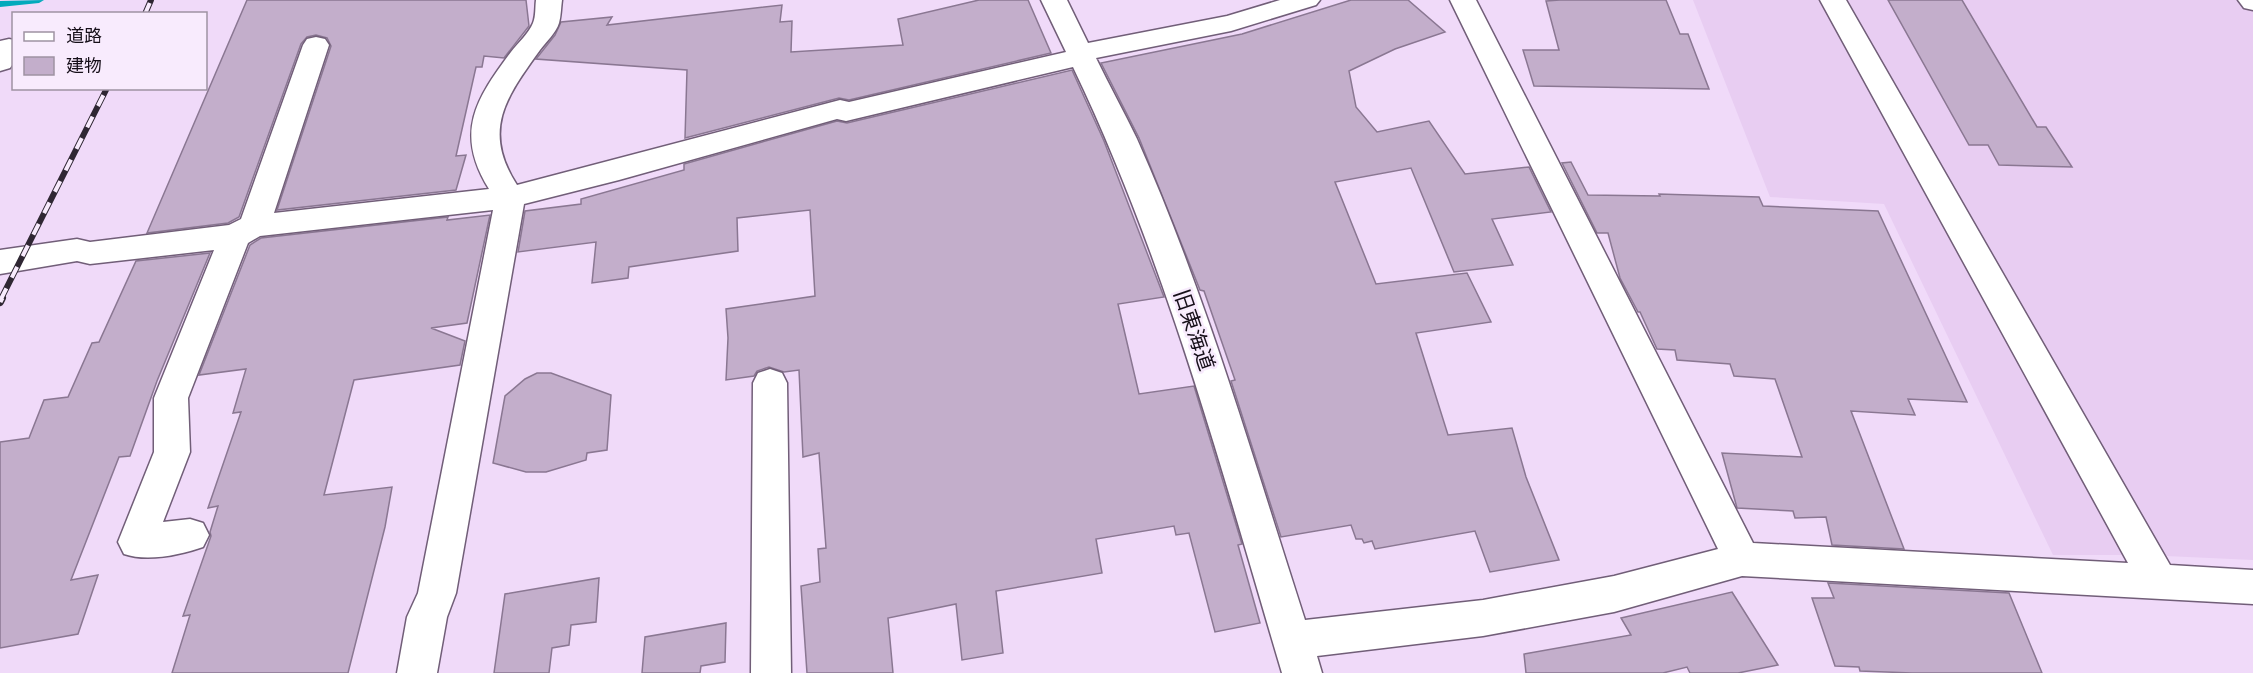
<svg xmlns="http://www.w3.org/2000/svg" width="2253" height="673" viewBox="0 0 2253 673" font-family="Karla,'Noto Sans JP',sans-serif">
	<style>
		.built { fill: #e8cdf2 }
		.lines { fill: none; stroke-linecap: round; stroke-linejoin: round }
		.stream { fill: #02aabc; fill-rule: evenodd }
		.building { fill: #c3aecb; stroke: #8a7792; stroke-width: 1.5 }
		.minor-casing { stroke: #715e78; stroke-width: 3 }
		.minor { fill: #fff; fill-rule: evenodd }
		.rail-far1-casing { stroke: #2f2733; stroke-width: 6 }
		.rail-casing { stroke: #2f2733; stroke-width: 8 }
		.rail-far1 { stroke: #f8ebfd; stroke-width: 4; stroke-dasharray: 12; stroke-linecap: butt }
		.rail { stroke: #f8ebfd; stroke-width: 5; stroke-dasharray: 15; stroke-linecap: butt }
		.labels { text-anchor: middle; dominant-baseline: central; stroke-width: 5; stroke-linejoin: round; paint-order: stroke }
		.street-label { font-size: 21px; fill: #160f19; stroke: #f8ebfd }
	</style>
	<rect width="100%" height="100%" fill="#f0daf9"/>
	<!-- built -->
	<path class="built" d="M 1693,0 L 2253,0 L 2253,560 L 2144,555 L 2053,555 L 1884,204 L 1770,197 Z"/>
	<g class="lines">
		<!-- stream -->
		<path class="stream" d="M 44,0 L 39,3 L 0,7 L 0,1 Z"/>
	</g>
	<!-- building -->
	<path class="building" d="M 247,0 L 526,0 L 529,26 L 504,58 L 484,56 L 482,67 L 476,67 L 456,156 L 466,155 L 456,190 L 277,210 L 331,46 L 327,38 L 316,35 L 307,37 L 301,44 L 239,217 L 228,223 L 147,233 Z
		M 979,0 L 1028,0 L 1051,53 L 849,100 L 839,98 L 685,138 L 687,70 L 536,59 L 555,35 L 561,22 L 612,17 L 607,25 L 782,5 L 780,22 L 792,21 L 791,52 L 903,45 L 898,19 Z
		M 1351,0 L 1408,0 L 1445,32 L 1395,49 L 1349,71 L 1356,107 L 1377,132 L 1429,121 L 1465,174 L 1529,167 L 1551,212 L 1492,219 L 1513,265 L 1454,272 L 1411,168 L 1335,182 L 1376,284 L 1467,273 L 1491,322 L 1416,333 L 1448,435 L 1512,428 L 1526,477 L 1559,560 L 1490,572 L 1475,531 L 1375,549 L 1372,541 L 1364,543 L 1362,539 L 1356,539 L 1351,525 L 1281,537 L 1231,381 L 1235,380 L 1204,291 L 1200,290 L 1139,138 L 1101,63 L 1242,34 Z
		M 1560,0 L 1666,0 L 1680,34 L 1688,34 L 1709,89 L 1534,86 L 1523,50 L 1559,50 L 1546,1 Z
		M 1888,0 L 1962,0 L 2037,127 L 2046,127 L 2072,167 L 1999,165 L 1988,145 L 1969,145 Z
		M 1072,70 L 1104,141 L 1164,297 L 1118,304 L 1139,394 L 1194,386 L 1242,544 L 1238,545 L 1260,623 L 1215,632 L 1189,533 L 1176,535 L 1174,526 L 1096,539 L 1102,573 L 996,591 L 1003,653 L 962,660 L 956,604 L 888,618 L 893,673 L 807,673 L 801,586 L 820,582 L 818,549 L 826,548 L 819,453 L 803,457 L 799,370 L 784,372 L 769,367 L 757,371 L 754,376 L 726,380 L 728,338 L 726,309 L 815,296 L 810,210 L 737,218 L 738,251 L 629,267 L 628,278 L 592,283 L 596,242 L 518,252 L 525,211 L 581,204 L 581,199 L 684,170 L 684,164 L 837,121 L 847,123 Z
		M 1571,162 L 1588,195 L 1660,196 L 1659,194 L 1759,197 L 1763,206 L 1878,211 L 1967,402 L 1908,399 L 1915,415 L 1851,411 L 1904,549 L 1832,545 L 1826,517 L 1795,518 L 1793,511 L 1737,508 L 1722,453 L 1802,457 L 1775,379 L 1734,376 L 1730,364 L 1677,360 L 1675,350 L 1657,349 L 1640,312 L 1638,312 L 1620,278 L 1608,233 L 1597,233 L 1562,163 Z
		M 490,215 L 467,323 L 431,328 L 465,341 L 460,365 L 354,380 L 324,495 L 392,487 L 385,527 L 348,673 L 172,673 L 190,615 L 183,616 L 211,536 L 210,532 L 218,506 L 208,508 L 241,412 L 233,413 L 246,369 L 199,375 L 250,245 L 261,238 L 448,217 L 447,220 Z
		M 210,253 L 157,381 L 130,456 L 119,457 L 71,580 L 98,575 L 78,634 L 0,648 L 0,442 L 29,438 L 44,400 L 68,397 L 92,343 L 99,342 L 136,261 Z
		M 537,373 L 551,373 L 611,395 L 607,450 L 587,453 L 586,460 L 546,472 L 526,472 L 493,463 L 505,396 L 525,379 Z
		M 599,578 L 596,622 L 571,625 L 569,645 L 552,648 L 549,673 L 494,673 L 505,594 Z
		M 1828,583 L 2009,593 L 2042,673 L 1912,673 L 1860,671 L 1859,667 L 1835,666 L 1812,598 L 1834,598 Z
		M 1732,592 L 1778,665 L 1738,673 L 1690,673 L 1687,667 L 1663,673 L 1526,673 L 1524,654 L 1631,635 L 1621,618 Z
		M 726,623 L 725,662 L 701,666 L 700,673 L 642,673 L 645,637 Z"/>
	<g class="lines">
		<!-- minor casing -->
		<g class="minor-casing">
			<path id="minor" d="M 536,0 L 562,0 C 561,7 561,16 559,23 C 556,33 546,42 540,50 C 507,96 481,130 517,185 L 840,100 L 849,102 L 1066,52 L 1041,0 L 1067,0 L 1088,43 L 1227,16 L 1280,0 L 1320,0 L 1316,5 L 1231,31 L 1096,58 C 1109,85 1124,112 1137,139 C 1206,294 1253,459 1305,620 L 1483,600 L 1614,576 L 1718,549 L 1450,0 L 1476,0 L 1753,543 L 2128,563 L 1820,0 L 1846,0 L 2170,565 L 2253,570 L 2253,604 L 1742,576 L 1614,612 L 1483,636 L 1317,656 L 1322,673 L 1282,673 C 1221,468 1166,261 1073,67 L 846,121 L 837,119 L 619,180 L 524,204 L 456,593 L 447,617 L 437,673 L 397,673 L 407,617 L 418,593 L 493,210 L 260,236 L 248,243 L 188,398 L 190,452 L 163,522 L 190,519 L 203,523 L 209,535 L 203,547 C 180,555 147,562 124,554 L 118,542 L 154,452 L 154,398 L 214,250 L 90,264 L 77,261 L 0,274 L 0,250 L 77,239 L 90,242 L 229,225 L 241,219 L 303,45 L 307,39 L 316,37 L 325,39 L 329,45 L 274,213 L 489,189 C 454,133 476,99 511,52 C 518,43 529,33 533,23 C 536,16 535,7 536,0 Z
				M 2238,0 L 2253,0 L 2253,10 L 2244,8 Z
				M 9,39 L 14,40 L 14,62 L 10,68 L 0,71 L 0,41 Z
				M 770,369 L 782,373 L 787,383 L 791,673 L 751,673 L 753,383 L 758,373 Z"/>
		</g>
		<!-- minor -->
		<use href="#minor" class="minor"/>
		<!-- rail-far1 casing -->
		<g class="rail-far1-casing">
			<path id="rail-far1" d="M 145,14 L 151,0
				M 1,299 L 107,88"/>
		</g>
		<!-- rail casing -->
		<g class="rail-casing">
			<path id="rail" d="M 0,302 L 2,298"/>
		</g>
		<!-- rail-far1 -->
		<use href="#rail-far1" class="rail-far1"/>
		<!-- rail -->
		<use href="#rail" class="rail"/>
	</g>
	<g class="labels">
		<!-- street labels -->
		<g class="street-label">
			<text transform="translate(1194 330) rotate(71)">旧東海道</text>
		</g>
	</g>
	<!-- legend -->
	<rect x="12" y="12" width="195" height="78" fill="#f8ebfd" stroke="#9e93a2" stroke-width="1.5"/>
	<rect x="24" y="32" width="30" height="9" fill="#ffffff" stroke="#9e93a2" stroke-width="1.5"/>
	<text x="66" y="42" font-size="18" fill="#160f19">道路</text>
	<rect x="24" y="57" width="30" height="18" fill="#c3aecb" stroke="#9e93a2" stroke-width="1.5"/>
	<text x="66" y="72" font-size="18" fill="#160f19">建物</text>
</svg>
